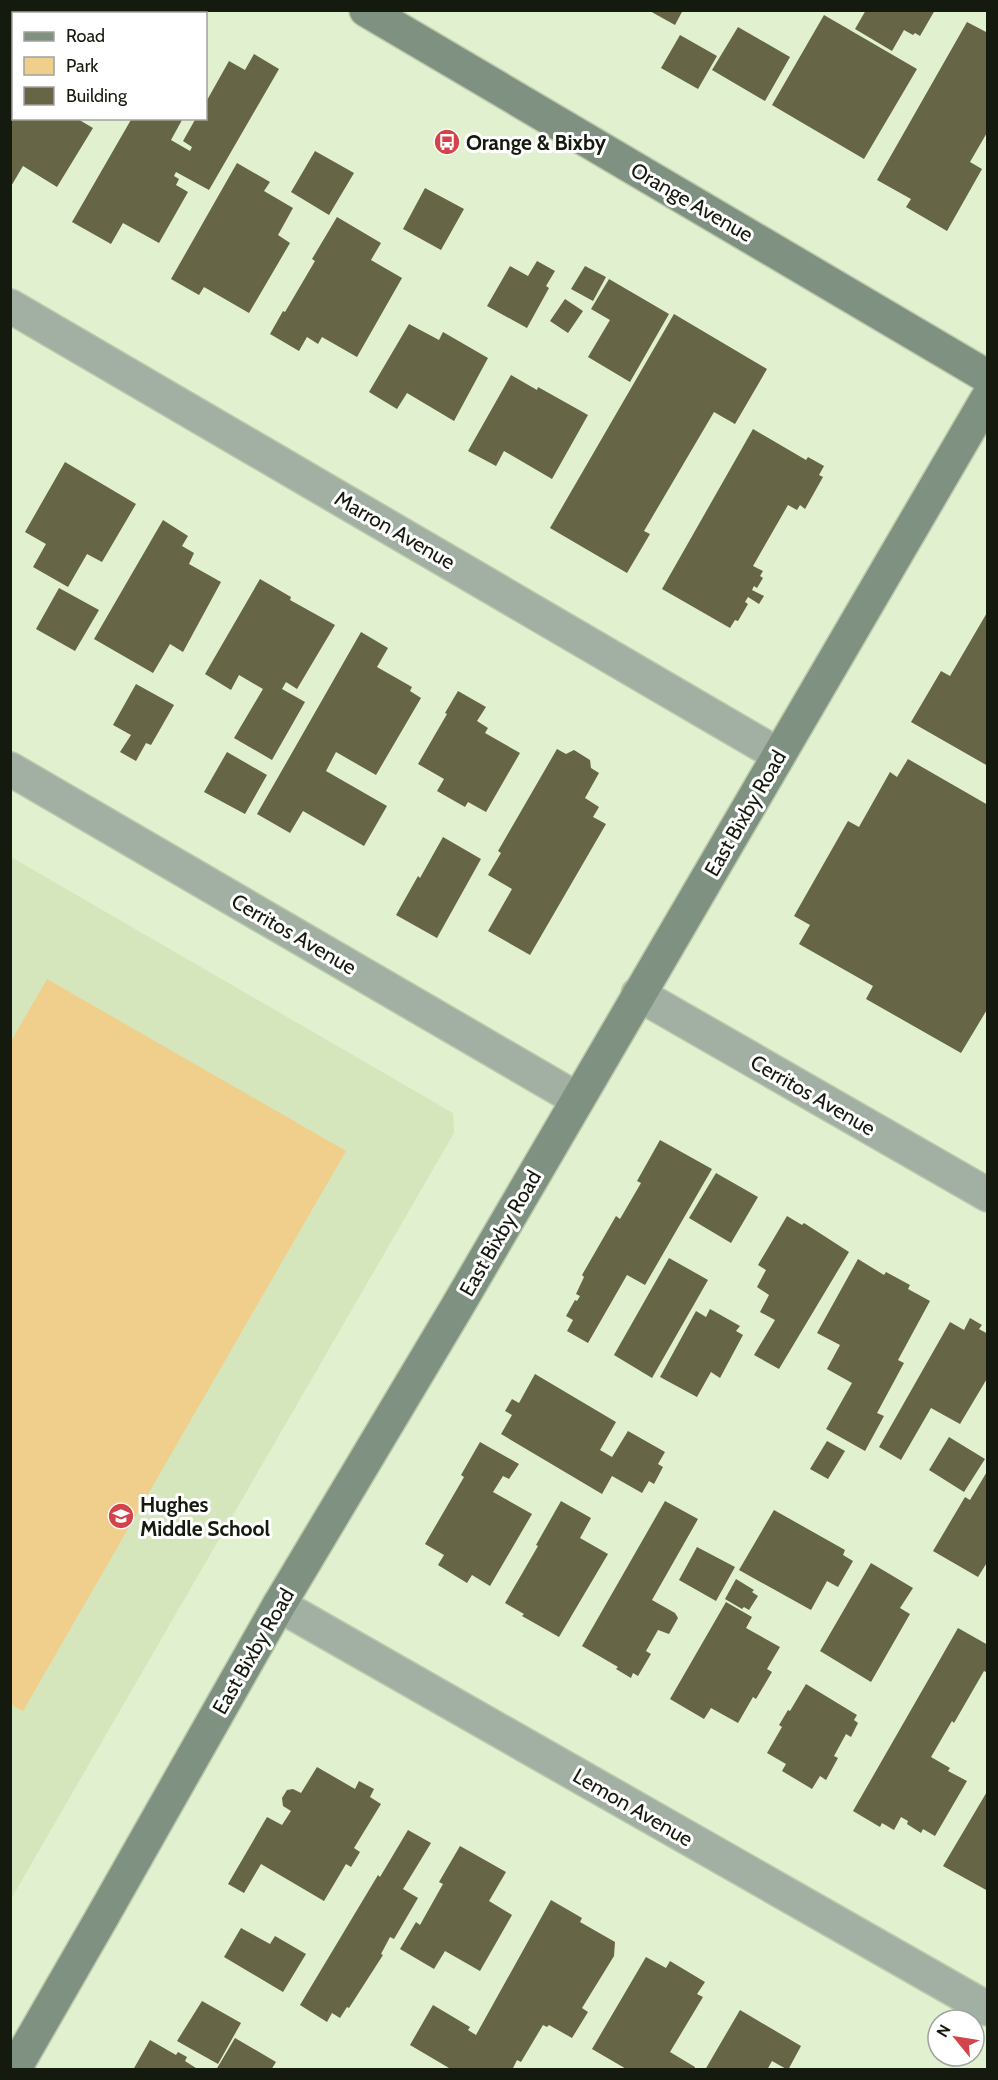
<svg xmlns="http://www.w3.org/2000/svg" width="998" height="2080" viewBox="0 0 998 2080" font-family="Cabin,sans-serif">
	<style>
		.built { fill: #d5e6bd }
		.green { fill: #efcf8b }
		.building { fill: #666545 }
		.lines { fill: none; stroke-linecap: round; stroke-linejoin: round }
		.street-casing { stroke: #bcc9ab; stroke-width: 36 }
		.secondary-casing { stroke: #bcc9ab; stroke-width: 36 }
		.street { stroke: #a2afa3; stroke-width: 33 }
		.secondary { stroke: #7f9281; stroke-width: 33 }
		.labels { text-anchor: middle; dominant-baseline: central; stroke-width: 6; stroke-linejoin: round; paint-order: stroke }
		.poi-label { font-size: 21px; font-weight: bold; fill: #151a0e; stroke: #fff; text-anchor: start }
		.street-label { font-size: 21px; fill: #151a0e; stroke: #fff }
	</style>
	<rect width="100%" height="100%" fill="#e1f0ce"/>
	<!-- built -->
	<path class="built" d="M 11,857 L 453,1113 L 454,1133 L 11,1899 Z"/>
	<!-- green -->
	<path class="green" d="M 47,979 L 346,1151 L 23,1711 L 10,1704 L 10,1043 Z"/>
	<!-- building -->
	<path class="building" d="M 10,10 L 51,10 L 50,14 L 14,14 L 14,34 L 10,32 Z
		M 648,10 L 683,10 L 675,25 Z
		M 866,10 L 935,10 L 920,36 L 915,33 L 913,35 L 904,30 L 892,51 L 855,29 Z
		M 824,15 L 917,69 L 864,159 L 772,105 Z
		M 967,22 L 988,33 L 988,131 L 970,162 L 982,169 L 947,231 L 906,207 L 911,199 L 877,180 Z
		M 738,27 L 790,57 L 765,101 L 712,70 Z
		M 680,35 L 717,56 L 698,89 L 661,68 Z
		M 254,54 L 279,69 L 209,190 L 176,172 L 174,176 L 179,179 L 176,185 L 188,192 L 159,243 L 123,223 L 111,244 L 72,222 L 132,118 L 180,118 L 182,120 L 171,140 L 190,151 L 192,147 L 183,141 L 196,118 L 206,118 L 206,102 L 229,61 L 245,70 Z
		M 14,98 L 14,118 L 76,118 L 93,128 L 57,187 L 23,166 L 10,188 L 10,103 Z
		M 315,151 L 354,173 L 329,215 L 291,192 Z
		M 237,163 L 270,182 L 264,191 L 293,208 L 278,235 L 290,243 L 249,313 L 204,287 L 199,295 L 171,279 Z
		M 425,188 L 464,209 L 441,250 L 403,229 Z
		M 337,217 L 381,243 L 371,260 L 402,278 L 357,357 L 322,337 L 318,344 L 307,337 L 299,351 L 270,334 L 283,311 L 285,312 L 315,261 L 312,259 Z
		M 537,261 L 555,271 L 546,286 L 549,288 L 527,328 L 487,306 L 510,266 L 528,276 Z
		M 585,266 L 606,277 L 593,301 L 571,289 Z
		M 609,279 L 669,314 L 630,382 L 588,357 L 610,320 L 591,309 Z
		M 565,299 L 583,311 L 568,333 L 550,321 Z
		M 674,314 L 767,369 L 735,424 L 714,412 L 644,531 L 650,534 L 627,573 L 550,528 Z
		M 409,324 L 439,340 L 443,332 L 488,358 L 454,421 L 407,393 L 397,409 L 369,392 Z
		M 511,375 L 537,390 L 538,387 L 588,415 L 552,479 L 504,451 L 496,466 L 468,451 Z
		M 753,429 L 806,460 L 808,457 L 824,466 L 819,475 L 823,477 L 805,509 L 800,505 L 797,510 L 788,505 L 753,566 L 763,571 L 760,576 L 763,578 L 757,588 L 754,586 L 752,590 L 764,596 L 759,604 L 748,597 L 745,602 L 748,604 L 738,621 L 735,620 L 730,628 L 662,589 Z
		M 65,462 L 136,504 L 102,562 L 87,554 L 68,587 L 33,567 L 46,544 L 25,532 Z
		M 163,520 L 188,536 L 182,546 L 194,553 L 189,564 L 221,582 L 183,652 L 170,644 L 153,673 L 94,639 Z
		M 260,579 L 291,597 L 290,600 L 335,625 L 297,689 L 286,682 L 282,689 L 305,702 L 272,760 L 234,738 L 263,689 L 239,675 L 231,690 L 205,674 Z
		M 59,588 L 99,610 L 75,651 L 36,629 Z
		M 988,611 L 988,766 L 911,722 L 941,671 L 950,676 Z
		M 361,632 L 388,648 L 377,667 L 412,687 L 410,691 L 421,698 L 376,775 L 336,752 L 326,771 L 387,806 L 364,846 L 303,811 L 290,833 L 257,814 Z
		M 136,684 L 174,705 L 151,745 L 146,743 L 136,761 L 120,752 L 131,735 L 113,725 Z
		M 458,691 L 486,707 L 477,721 L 488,728 L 485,733 L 520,753 L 486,812 L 468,802 L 465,807 L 437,791 L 444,779 L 418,764 L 447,714 L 445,713 Z
		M 557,749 L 566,754 L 574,750 L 590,760 L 591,768 L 599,773 L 585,798 L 599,807 L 593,817 L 606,824 L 530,955 L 488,931 L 512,889 L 488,875 L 501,853 L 498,851 Z
		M 227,752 L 267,775 L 245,814 L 204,792 Z
		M 908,759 L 988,805 L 988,1008 L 961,1053 L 866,999 L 873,986 L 799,944 L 810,925 L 794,916 L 848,821 L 859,827 L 890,772 L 897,777 Z
		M 443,837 L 481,859 L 437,938 L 396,915 L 418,876 L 420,878 Z
		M 660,1140 L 712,1169 L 645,1285 L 627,1275 L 588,1343 L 567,1331 L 573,1320 L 566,1316 L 575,1300 L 577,1301 L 580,1296 L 576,1294 L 584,1277 L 582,1275 L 616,1216 L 620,1219 L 641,1183 L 637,1181 Z
		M 716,1173 L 758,1197 L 731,1243 L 689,1218 Z
		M 787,1216 L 802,1225 L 804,1223 L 849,1252 L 779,1369 L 754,1355 L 775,1320 L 760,1312 L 769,1295 L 757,1287 L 766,1270 L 758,1265 Z
		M 669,1258 L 708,1280 L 652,1378 L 614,1355 Z
		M 858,1259 L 884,1275 L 886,1272 L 910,1285 L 908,1289 L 930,1301 L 898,1360 L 904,1363 L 877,1413 L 884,1416 L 865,1451 L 826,1429 L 852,1383 L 827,1369 L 840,1345 L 817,1333 Z
		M 710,1309 L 740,1326 L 736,1331 L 743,1335 L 720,1378 L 711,1372 L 697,1397 L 660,1377 L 696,1311 L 706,1317 Z
		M 970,1318 L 982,1325 L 979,1329 L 988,1334 L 988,1377 L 960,1424 L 931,1408 L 901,1460 L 879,1447 L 950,1322 L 964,1330 Z
		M 535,1374 L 616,1422 L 600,1450 L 612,1457 L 628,1431 L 665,1452 L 658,1464 L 663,1467 L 654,1484 L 649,1481 L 642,1493 L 612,1476 L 602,1494 L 501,1434 L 512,1415 L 505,1411 L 512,1399 L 519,1403 Z
		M 949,1437 L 985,1459 L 964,1492 L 929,1470 Z
		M 827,1441 L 845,1451 L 828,1479 L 810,1469 Z
		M 480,1442 L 519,1464 L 509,1479 L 503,1476 L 493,1492 L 532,1514 L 490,1586 L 472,1575 L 467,1583 L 438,1565 L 444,1555 L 425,1544 L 464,1477 L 461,1475 Z
		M 988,1470 L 988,1561 L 978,1577 L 933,1551 L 965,1497 L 970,1500 Z
		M 561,1501 L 591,1518 L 580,1538 L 608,1554 L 559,1637 L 522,1616 L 524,1614 L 505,1603 L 538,1546 L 536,1545 Z
		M 665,1501 L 698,1519 L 652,1600 L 675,1613 L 678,1618 L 669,1634 L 658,1630 L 646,1651 L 651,1654 L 638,1676 L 633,1673 L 631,1678 L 616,1669 L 618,1667 L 582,1646 Z
		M 774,1510 L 845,1550 L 843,1555 L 853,1561 L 838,1587 L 827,1581 L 811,1610 L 739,1570 Z
		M 697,1547 L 735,1567 L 716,1601 L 679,1580 Z
		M 871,1563 L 913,1588 L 900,1608 L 910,1614 L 871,1682 L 820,1651 Z
		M 736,1579 L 754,1590 L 752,1592 L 758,1596 L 749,1610 L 744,1607 L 742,1609 L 725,1599 Z
		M 726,1602 L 752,1617 L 746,1628 L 780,1647 L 767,1669 L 772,1672 L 756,1699 L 753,1697 L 738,1723 L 711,1708 L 704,1719 L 670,1699 Z
		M 958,1628 L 988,1645 L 988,1673 L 984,1671 L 954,1723 L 952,1721 L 931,1757 L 950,1768 L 948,1771 L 967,1781 L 935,1836 L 923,1829 L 921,1833 L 907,1824 L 908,1821 L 901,1817 L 894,1830 L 882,1823 L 880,1827 L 853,1811 Z
		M 806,1684 L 857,1715 L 854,1720 L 858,1723 L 851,1737 L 846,1734 L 834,1756 L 838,1758 L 826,1780 L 820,1776 L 812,1789 L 782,1771 L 786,1764 L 767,1753 L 782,1727 L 779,1725 L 788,1710 L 790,1711 Z
		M 317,1767 L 355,1789 L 359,1781 L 374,1789 L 370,1797 L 381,1804 L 354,1848 L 360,1852 L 351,1867 L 346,1864 L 324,1901 L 261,1864 L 244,1893 L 228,1884 L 267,1817 L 282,1825 L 291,1811 L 283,1806 L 282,1798 L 287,1790 L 293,1789 L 301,1793 Z
		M 988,1790 L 988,1891 L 943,1866 Z
		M 408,1830 L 431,1843 L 403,1889 L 418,1898 L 394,1939 L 390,1937 L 381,1954 L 383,1955 L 349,2008 L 347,2007 L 340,2018 L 332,2013 L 327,2022 L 300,2005 L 378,1875 L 380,1877 Z
		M 460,1846 L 506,1872 L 489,1901 L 512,1915 L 480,1971 L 445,1951 L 434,1969 L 400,1949 L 416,1922 L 420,1925 L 443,1884 L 439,1882 Z
		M 551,1900 L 582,1918 L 580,1922 L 615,1942 L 614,1956 L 582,2008 L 588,2012 L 572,2038 L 549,2025 L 547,2027 L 543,2025 L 521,2062 L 517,2060 L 512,2070 L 448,2070 L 449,2068 L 410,2045 L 433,2005 L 470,2027 L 468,2030 L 476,2035 Z
		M 241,1928 L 270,1944 L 275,1936 L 306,1954 L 283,1992 L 224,1957 Z
		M 646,1957 L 666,1968 L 670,1961 L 705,1982 L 697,1994 L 703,1997 L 670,2052 L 695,2067 L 694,2070 L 628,2070 L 592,2049 Z
		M 202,2001 L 241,2023 L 218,2064 L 177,2041 Z
		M 740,2010 L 801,2046 L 788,2070 L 772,2061 L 767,2070 L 705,2070 Z
		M 235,2038 L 276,2062 L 271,2070 L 216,2070 Z
		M 150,2040 L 176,2055 L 178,2052 L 187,2057 L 185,2061 L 199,2070 L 133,2070 Z"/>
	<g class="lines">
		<!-- street casing -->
		<g class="street-casing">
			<path id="street" d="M 10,306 L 779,755
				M 10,769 L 577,1099
				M 638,994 L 988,1195
				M 279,1605 L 988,2009"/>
		</g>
		<!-- secondary casing -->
		<g class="secondary-casing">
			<path id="secondary" d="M 366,10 L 988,377
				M 14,2070 L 101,1919 L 279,1605 L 457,1307 L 988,397"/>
		</g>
		<!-- street -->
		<use href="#street" class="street"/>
		<!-- secondary -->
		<use href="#secondary" class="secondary"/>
	</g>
	<!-- icons -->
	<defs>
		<g id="bus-disc" transform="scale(1.35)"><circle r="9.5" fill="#d34349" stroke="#fff"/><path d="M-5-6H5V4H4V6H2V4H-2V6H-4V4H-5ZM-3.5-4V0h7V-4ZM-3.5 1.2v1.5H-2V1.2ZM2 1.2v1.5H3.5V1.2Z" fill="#fff"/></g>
		<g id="school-disc" transform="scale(1.35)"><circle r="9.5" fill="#d34349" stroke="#fff"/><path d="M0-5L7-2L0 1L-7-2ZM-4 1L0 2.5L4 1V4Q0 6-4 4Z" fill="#fff"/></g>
	</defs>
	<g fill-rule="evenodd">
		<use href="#bus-disc" x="447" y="142"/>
		<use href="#school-disc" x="121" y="1516"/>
	</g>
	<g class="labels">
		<!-- poi labels -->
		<g class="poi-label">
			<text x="466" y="142">Orange &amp; Bixby</text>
			<text x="140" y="1504">Hughes<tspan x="140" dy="24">Middle School</tspan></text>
		</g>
		<!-- street labels -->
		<g class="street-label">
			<text transform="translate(692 202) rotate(30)">Orange Avenue</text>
			<text transform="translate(395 530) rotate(30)">Marron Avenue</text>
			<text transform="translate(745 813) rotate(-60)">East Bixby Road</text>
			<text transform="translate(294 934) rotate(30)">Cerritos Avenue</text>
			<text transform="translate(813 1095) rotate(30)">Cerritos Avenue</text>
			<text transform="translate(500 1233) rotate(-60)">East Bixby Road</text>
			<text transform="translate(253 1651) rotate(-60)">East Bixby Road</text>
			<text transform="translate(633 1807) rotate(30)">Lemon Avenue</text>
		</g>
	</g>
	<!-- border -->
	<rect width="998" height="2080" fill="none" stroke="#151a0e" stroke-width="24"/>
	<!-- legend -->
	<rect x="12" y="12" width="195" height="108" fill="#ffffff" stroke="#a1a39f" stroke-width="1.5"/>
	<rect x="24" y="32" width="30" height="9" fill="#7f9281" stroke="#a1a39f" stroke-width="1.5"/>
	<text x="66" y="42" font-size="18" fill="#151a0e">Road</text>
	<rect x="24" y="57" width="30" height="18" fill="#efcf8b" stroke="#a1a39f" stroke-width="1.5"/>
	<text x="66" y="72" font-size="18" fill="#151a0e">Park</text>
	<rect x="24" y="87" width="30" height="18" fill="#666545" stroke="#a1a39f" stroke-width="1.5"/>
	<text x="66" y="102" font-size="18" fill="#151a0e">Building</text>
	<!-- north arrow -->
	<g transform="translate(956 2038) rotate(300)"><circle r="28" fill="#ffffff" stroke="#a1a39f" stroke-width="1.5"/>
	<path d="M0-4.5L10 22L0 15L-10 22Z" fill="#d34349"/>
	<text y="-9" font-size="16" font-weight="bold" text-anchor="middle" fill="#151a0e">N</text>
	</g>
</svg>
